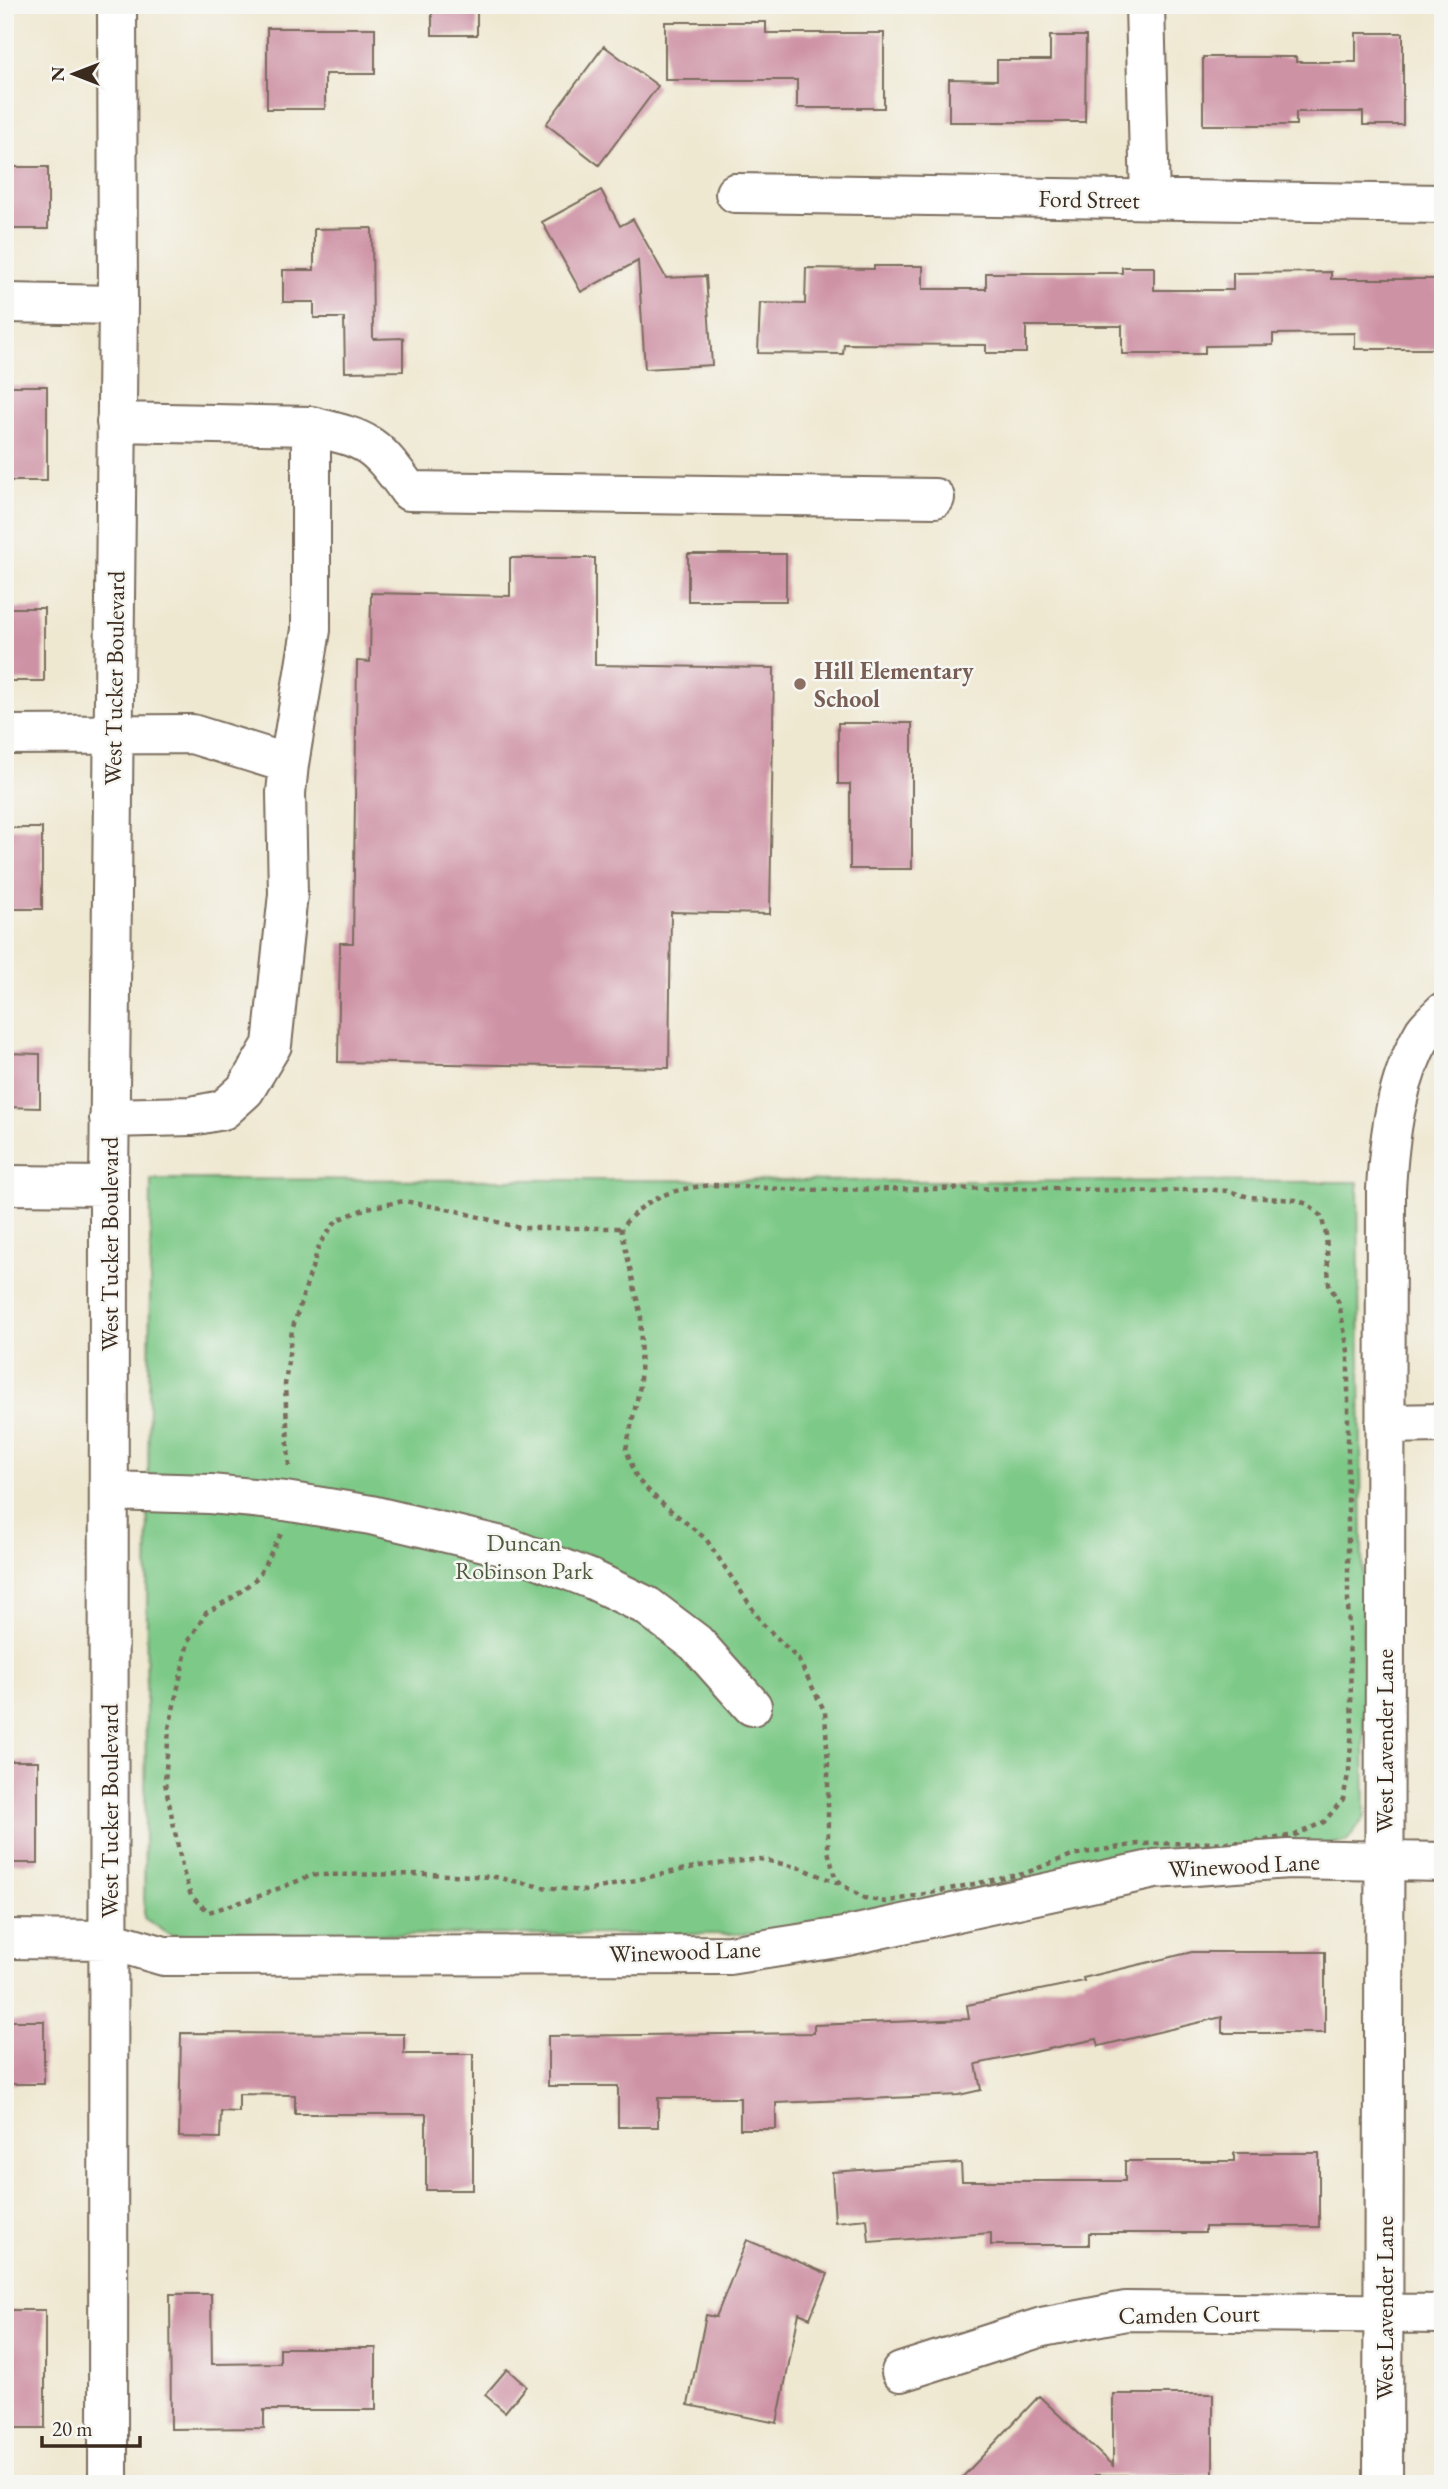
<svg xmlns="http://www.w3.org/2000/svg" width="1448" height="2489" viewBox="0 0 1448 2489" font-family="'EB Garamond',serif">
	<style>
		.green { fill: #7dc987; stroke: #5c7a52; stroke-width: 2 }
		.building { fill: #ce92a5 }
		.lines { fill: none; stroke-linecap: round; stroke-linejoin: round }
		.minor-casing { stroke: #7a6c5d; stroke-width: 42 }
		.path { stroke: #7a6c5d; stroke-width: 4.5; stroke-dasharray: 5 5; stroke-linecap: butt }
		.minor { stroke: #fff; stroke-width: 38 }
		.education-dot { fill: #8d6e63; stroke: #f6f6f2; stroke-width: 2.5 }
		.labels { text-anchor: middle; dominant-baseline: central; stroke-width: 5; stroke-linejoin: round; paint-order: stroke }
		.street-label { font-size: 24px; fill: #3b2a1e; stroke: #f6f6f2 }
		.education-label { font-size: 24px; font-weight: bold; fill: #785e54; stroke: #f6f6f2; text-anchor: start }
		.park-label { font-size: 24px; fill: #4f5a3e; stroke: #f6f6f2 }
	</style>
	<rect width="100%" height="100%" fill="#f6f6f2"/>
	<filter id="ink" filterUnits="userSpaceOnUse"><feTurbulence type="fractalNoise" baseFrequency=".0143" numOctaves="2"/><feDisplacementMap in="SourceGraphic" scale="14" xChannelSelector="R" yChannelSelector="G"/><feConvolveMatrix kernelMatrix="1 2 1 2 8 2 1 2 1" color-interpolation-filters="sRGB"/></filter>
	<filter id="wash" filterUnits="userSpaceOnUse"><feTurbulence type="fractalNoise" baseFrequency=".00686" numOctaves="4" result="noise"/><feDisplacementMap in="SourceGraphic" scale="28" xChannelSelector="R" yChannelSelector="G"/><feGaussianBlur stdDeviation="1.57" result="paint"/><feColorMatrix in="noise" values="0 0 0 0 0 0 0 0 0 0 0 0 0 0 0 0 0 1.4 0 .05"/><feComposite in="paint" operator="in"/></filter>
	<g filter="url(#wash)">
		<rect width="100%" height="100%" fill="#efe8d1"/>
		<!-- green -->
		<path class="green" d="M 151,1179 L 1358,1182 L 1365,1817 L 1346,1842 L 1094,1869 L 757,1934 L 170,1935 L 144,1918 Z"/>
		<g id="blocks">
			<!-- building -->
			<path class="building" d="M 432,5 L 477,5 L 477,35 L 432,35 Z
				M 665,22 L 766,22 L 766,33 L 884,33 L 884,108 L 797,108 L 797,80 L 665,80 Z
				M 267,28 L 375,28 L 375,74 L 325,74 L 325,109 L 267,109 Z
				M 1356,33 L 1403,33 L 1403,125 L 1363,125 L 1363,112 L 1296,112 L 1296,125 L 1203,125 L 1203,57 L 1296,57 L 1296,62 L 1356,62 Z
				M 1050,36 L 1086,36 L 1085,122 L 949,122 L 949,79 L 997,80 L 997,60 L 1050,60 Z
				M 604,46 L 658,86 L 599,165 L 546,124 Z
				M 5,167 L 48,167 L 48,229 L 5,229 Z
				M 601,190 L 620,226 L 633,219 L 666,278 L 706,276 L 712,365 L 645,369 L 638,261 L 581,292 L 542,222 Z
				M 372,228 L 373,339 L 403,338 L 403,371 L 345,372 L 344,318 L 314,318 L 314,302 L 283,302 L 283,270 L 314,270 L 314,229 Z
				M 874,266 L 923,266 L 923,289 L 986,289 L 986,273 L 1122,273 L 1122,267 L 1154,267 L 1154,290 L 1233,290 L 1233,273 L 1331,272 L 1331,279 L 1443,279 L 1443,349 L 1355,349 L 1355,333 L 1273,334 L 1273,345 L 1205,346 L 1205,354 L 1122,354 L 1122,326 L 1026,326 L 1026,353 L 986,353 L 986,345 L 844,344 L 843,354 L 758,353 L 760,303 L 805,304 L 806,268 L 874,269 Z
				M 5,386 L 47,386 L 47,481 L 8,481 L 8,455 L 5,455 Z
				M 688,554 L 786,554 L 786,601 L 688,601 Z
				M 510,558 L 595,558 L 595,665 L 774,668 L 770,914 L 671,912 L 669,1068 L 338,1062 L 340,943 L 353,943 L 357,661 L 370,662 L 371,593 L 510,596 Z
				M 5,608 L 44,608 L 44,681 L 5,681 Z
				M 838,723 L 912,723 L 912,869 L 850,869 L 850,784 L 838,784 Z
				M 5,828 L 42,828 L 42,909 L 5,909 Z
				M 5,1053 L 40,1054 L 40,1108 L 5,1107 Z
				M 5,1761 L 38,1761 L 38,1863 L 5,1863 Z
				M 1192,1952 L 1325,1952 L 1325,2033 L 1222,2033 L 1222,2017 L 1099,2046 L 1097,2039 L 976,2064 L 981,2090 L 959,2095 L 776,2103 L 776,2129 L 740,2129 L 740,2098 L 658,2098 L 658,2127 L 618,2127 L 618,2086 L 548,2086 L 548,2036 L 814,2033 L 814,2025 L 969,2019 L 967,2005 L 1084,1981 L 1083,1978 Z
				M 5,2021 L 44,2021 L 44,2084 L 5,2084 Z
				M 181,2033 L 404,2034 L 404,2054 L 473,2054 L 473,2190 L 426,2190 L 426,2114 L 295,2114 L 295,2095 L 239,2094 L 239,2112 L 221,2111 L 220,2138 L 179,2137 Z
				M 1234,2153 L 1319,2153 L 1319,2227 L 1205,2227 L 1205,2233 L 1089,2233 L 1089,2245 L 991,2245 L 991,2233 L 869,2242 L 867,2219 L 835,2222 L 832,2172 L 961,2163 L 962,2181 L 1125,2181 L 1125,2161 L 1234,2161 Z
				M 747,2240 L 828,2274 L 810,2318 L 799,2313 L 777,2423 L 688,2405 L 706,2315 L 716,2317 Z
				M 170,2294 L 211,2294 L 212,2364 L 280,2363 L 280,2348 L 376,2348 L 376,2410 L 264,2410 L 264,2428 L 171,2429 Z
				M 5,2310 L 45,2310 L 45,2428 L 5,2428 Z
				M 507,2369 L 526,2386 L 505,2412 L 485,2395 Z
				M 1113,2394 L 1213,2394 L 1213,2475 L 1095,2475 L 1086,2484 L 956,2484 L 1039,2396 L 1113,2466 Z"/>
		</g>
	</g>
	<g filter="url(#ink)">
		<use href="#blocks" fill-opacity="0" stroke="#7a6c5d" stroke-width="2"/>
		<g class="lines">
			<!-- minor casing -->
			<g class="minor-casing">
				<path id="minor" d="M 1145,5 L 1150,200
					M 735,193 L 1443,204
					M 5,303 L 118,305
					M 116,422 L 311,426 L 311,630 L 289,764
					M 311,426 C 369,440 374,442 409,491 L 935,498
					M 5,735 L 192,734 L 289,764 L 286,793 L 288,894 L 272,1045 L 245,1090 L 223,1110 L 191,1116 L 109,1118
					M 5,1185 L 109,1186
					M 1385,1424 L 1443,1423
					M 109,1491 L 210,1494 L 285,1501 L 371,1515 L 510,1548 L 593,1580 L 647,1606 L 696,1643 L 752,1706
					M 5,1939 L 109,1940 L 164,1956 L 729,1955 L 843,1937 L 1155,1869 L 1289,1859 L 1443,1862
					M 901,2372 L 1042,2327 L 1126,2311 L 1443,2314
					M 108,2484 L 109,1186 L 118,305 L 117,5
					M 1383,2484 L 1386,1190 C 1389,1136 1396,1080 1424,1032 C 1429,1025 1437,1018 1443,1012"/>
			</g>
			<!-- path -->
			<path class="path" d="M 713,1185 L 800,1190 L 1051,1188 L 1154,1192 L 1201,1189 L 1228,1191 L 1249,1197 L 1296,1200 L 1307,1204 L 1321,1216 L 1326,1234 L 1329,1284 L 1339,1303 L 1348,1351 L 1348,1604 L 1352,1728 L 1349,1770 L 1343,1799 L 1324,1822 L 1295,1835 L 1253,1842 L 1138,1844 L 1072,1855 L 1023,1874 L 886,1902 L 864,1898 L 844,1886 L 835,1877 L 828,1851 L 828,1766 L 825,1712 L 798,1659 L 762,1623 L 706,1539 L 658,1500 L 637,1479 L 626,1449 L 640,1386 L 641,1317 L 621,1228 C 648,1195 673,1189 713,1185 Z
				M 289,1466 L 285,1385 L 292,1330 L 320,1243 L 337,1220 L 367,1208 L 404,1201 L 457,1211 L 520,1228 L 621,1228
				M 281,1534 L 258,1577 L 235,1596 L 206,1613 L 188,1642 L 169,1728 L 165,1783 L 183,1871 L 191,1896 L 209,1912 L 257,1897 L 313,1875 L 428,1874 L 495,1877 L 542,1887 L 586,1891 L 699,1866 L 760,1859 L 801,1868 L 840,1884"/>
			<!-- minor -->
			<use href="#minor" class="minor"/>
		</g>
	</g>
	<!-- markers -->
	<circle class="education-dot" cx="800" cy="684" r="7"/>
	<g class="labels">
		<!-- street labels -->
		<g class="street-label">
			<text transform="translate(1089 199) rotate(1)">Ford Street</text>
			<text transform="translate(114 678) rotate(-89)">West Tucker Boulevard</text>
			<text transform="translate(109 1244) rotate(-90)">West Tucker Boulevard</text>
			<text transform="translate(1384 1741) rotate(-90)">West Lavender Lane</text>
			<text transform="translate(109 1811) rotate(-90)">West Tucker Boulevard</text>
			<text transform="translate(1244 1865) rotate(-3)">Winewood Lane</text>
			<text transform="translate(685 1951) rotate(-2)">Winewood Lane</text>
			<text transform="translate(1384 2308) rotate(-90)">West Lavender Lane</text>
			<text transform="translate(1189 2314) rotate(-1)">Camden Court</text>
		</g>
		<!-- education labels -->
		<g class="education-label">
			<text x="814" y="670">Hill Elementary<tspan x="814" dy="28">School</tspan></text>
		</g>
		<!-- park labels -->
		<g class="park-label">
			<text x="524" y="1542">Duncan<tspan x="524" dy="28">Robinson Park</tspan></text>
		</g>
	</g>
	<!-- margin -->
	<rect width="1448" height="2489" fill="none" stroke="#f6f6f2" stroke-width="28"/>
	<!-- north arrow -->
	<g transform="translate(74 74) rotate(270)" stroke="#f6f6f2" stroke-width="5" paint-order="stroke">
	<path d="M0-5L12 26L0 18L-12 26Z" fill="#3b2a1e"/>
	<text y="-10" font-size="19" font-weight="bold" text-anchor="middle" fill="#3b2a1e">N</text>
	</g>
	<!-- scale -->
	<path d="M42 2436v10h98v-10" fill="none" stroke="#3b2a1e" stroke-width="3.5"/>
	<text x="52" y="2436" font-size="21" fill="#3b2a1e" stroke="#f6f6f2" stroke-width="5" paint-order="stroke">20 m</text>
</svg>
